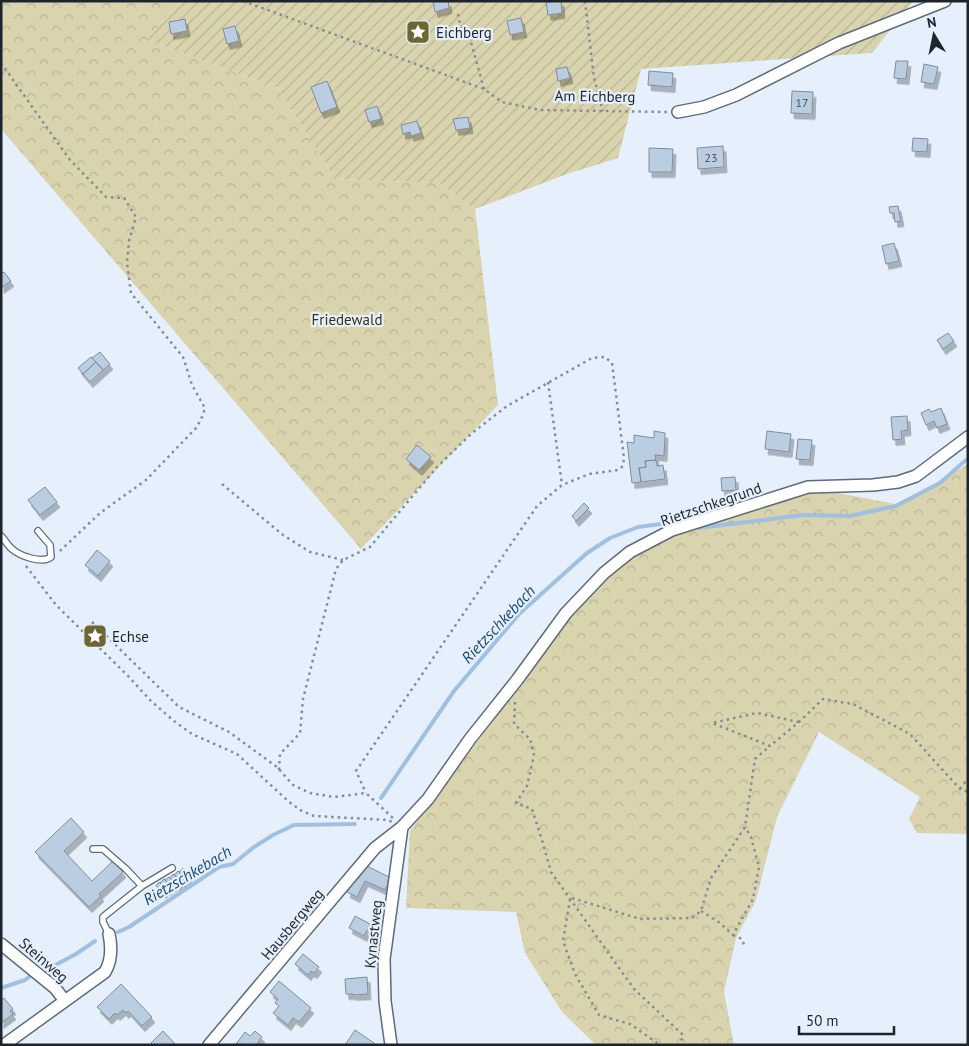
<svg xmlns="http://www.w3.org/2000/svg" width="969" height="1046" viewBox="0 0 969 1046" font-family="'PT Sans',sans-serif">
	<style>
		.forest { fill: url(#forest-crowns) }
		.garden { fill: url(#garden-furrows) }
		.lines { fill: none; stroke-linecap: round; stroke-linejoin: round }
		.stream { stroke: #a0c0e2; stroke-width: 4 }
		.building { fill: #bbcde0; stroke: #7c8d9f; filter: url(#shadow) }
		.service-casing { stroke: #5c6c7d; stroke-width: 8 }
		.minor-casing { stroke: #5c6c7d; stroke-width: 14 }
		.path { stroke: #858e97; stroke-width: 2.5; stroke-dasharray: 2.5 4; stroke-linecap: butt }
		.service { stroke: #fff; stroke-width: 5.5 }
		.minor { stroke: #fff; stroke-width: 11 }
		.labels { text-anchor: middle; dominant-baseline: central; stroke-width: 4.5; stroke-linejoin: round; paint-order: stroke }
		.number-label { font-size: 12px; fill: #454e58 }
		.poi-label { font-size: 15px; fill: #1e242b; stroke: #e5f0fc; text-anchor: start }
		.street-label { font-size: 15px; fill: #1e242b; stroke: #e5f0fc }
		.park-label { font-size: 15px; fill: #38330f; stroke: #e5f0fc }
		.water-label { font-size: 16px; font-style: italic; fill: #1b4a75; stroke: #e5f0fc }
	</style>
	<defs>
		<pattern id="forest-crowns" width="20" height="18" patternUnits="userSpaceOnUse" patternTransform="scale(1.25)"><rect width="20" height="18" fill="#d9d4ad"/><path d="M2 6a3 3 0 1 1 6 0M12 15a3 3 0 1 1 6 0" fill="none" stroke="#bab695"/></pattern>
		<pattern id="garden-furrows" width="10" height="10" patternUnits="userSpaceOnUse" patternTransform="scale(1.25)"><rect width="10" height="10" fill="#d9d4ad"/><path d="M-1 1l2-2M0 10L10 0M9 11l2-2" fill="none" stroke="#bab695"/></pattern>
		<filter id="shadow"><feDropShadow dx="3" dy="5.5" stdDeviation="0" flood-color="#0004"/></filter>
	</defs>
	<rect width="100%" height="100%" fill="#e5f0fc"/>
	<!-- forest -->
	<path class="forest" d="M 1,1 L 179,1 L 147,40 L 278,88 L 335,179 L 439,183 L 475,209 L 498,405 L 361,549 L 1,129 Z
		M 968,464 L 968,834 L 917,833 L 909,819 L 920,797 L 819,732 L 777,817 L 756,900 L 736,938 L 724,992 L 734,1045 L 596,1045 L 562,1012 L 525,953 L 516,912 L 406,908 L 410,831 L 604,573 L 672,530 L 808,487 L 895,504 L 943,479 Z"/>
	<!-- garden -->
	<path class="garden" d="M 179,1 L 913,1 L 872,53 L 641,69 L 618,158 L 567,174 L 475,209 L 439,183 L 335,179 L 278,88 L 147,40 Z"/>
	<g class="lines">
		<!-- stream -->
		<path class="stream" d="M 699,528 L 803,515 L 850,516 L 896,506 L 940,483 L 966,460 L 968,460
			M 381,798 L 454,691 L 519,614 L 587,553 L 610,538 L 638,527 L 676,522
			M 118,932 L 129,927 L 219,867 L 233,864 L 254,847 L 273,835 L 294,825 L 355,824
			M 42,972 L 76,954 L 95,941
			M 1,988 L 25,980 L 33,974"/>
	</g>
	<!-- building -->
	<path class="building" d="M 433,1 L 448,1 L 449,8 L 435,12 Z
		M 561,1 L 562,13 L 548,15 L 546,2 Z
		M 521,18 L 524,32 L 510,35 L 507,21 Z
		M 185,19 L 187,31 L 171,34 L 169,22 Z
		M 235,26 L 239,41 L 227,44 L 223,29 Z
		M 896,61 L 908,61 L 906,79 L 894,78 Z
		M 924,64 L 938,67 L 934,84 L 921,82 Z
		M 567,67 L 570,78 L 558,81 L 556,69 Z
		M 649,71 L 673,73 L 672,87 L 648,85 Z
		M 327,81 L 337,107 L 321,113 L 311,87 Z
		M 792,91 L 813,92 L 812,114 L 791,113 Z
		M 377,106 L 381,119 L 369,122 L 365,110 Z
		M 468,117 L 470,128 L 456,130 L 453,119 Z
		M 417,121 L 421,133 L 411,136 L 410,132 L 403,134 L 401,125 Z
		M 913,138 L 928,139 L 927,152 L 912,151 Z
		M 723,146 L 724,167 L 698,169 L 697,148 Z
		M 649,148 L 673,149 L 672,172 L 649,172 Z
		M 898,206 L 901,221 L 895,222 L 894,213 L 890,213 L 889,207 Z
		M 894,243 L 899,261 L 886,264 L 882,246 Z
		M 4,272 L 11,281 L 1,288 L 1,273 Z
		M 948,333 L 954,341 L 943,349 L 937,340 Z
		M 100,352 L 110,364 L 103,370 L 92,358 Z
		M 91,357 L 96,362 L 83,374 L 78,368 Z
		M 96,362 L 103,370 L 90,382 L 83,374 Z
		M 941,408 L 947,424 L 937,428 L 934,421 L 926,425 L 921,413 L 929,409 L 931,412 Z
		M 907,416 L 908,430 L 901,431 L 902,439 L 893,440 L 891,417 Z
		M 654,431 L 665,433 L 664,456 L 655,455 L 656,460 L 645,461 L 646,467 L 639,468 L 641,482 L 632,483 L 627,442 L 634,443 L 634,435 L 654,438 Z
		M 767,431 L 791,434 L 789,452 L 765,449 Z
		M 798,439 L 812,440 L 810,460 L 796,459 Z
		M 417,445 L 431,457 L 419,470 L 406,459 Z
		M 656,460 L 657,466 L 663,465 L 665,479 L 641,482 L 639,468 L 646,467 L 645,461 Z
		M 735,477 L 736,490 L 722,491 L 721,478 Z
		M 45,487 L 57,502 L 40,515 L 28,500 Z
		M 584,503 L 589,508 L 576,521 L 572,516 Z
		M 97,550 L 110,561 L 98,576 L 85,565 Z
		M 71,818 L 84,832 L 64,851 L 92,881 L 113,861 L 123,872 L 99,894 L 101,896 L 89,907 L 35,852 Z
		M 365,865 L 391,878 L 385,890 L 365,881 L 357,897 L 347,892 L 355,876 L 359,878 Z
		M 183,868 L 190,875 L 186,879 L 179,872 Z
		M 178,871 L 185,878 L 182,882 L 174,875 Z
		M 173,874 L 181,881 L 177,885 L 170,878 Z
		M 169,877 L 176,884 L 172,887 L 165,880 Z
		M 164,879 L 171,886 L 168,890 L 160,883 Z
		M 159,882 L 167,889 L 163,893 L 156,886 Z
		M 355,916 L 370,924 L 364,936 L 349,928 Z
		M 303,954 L 319,967 L 314,973 L 311,971 L 308,975 L 295,964 Z
		M 367,977 L 368,994 L 353,995 L 353,994 L 346,994 L 345,979 Z
		M 279,981 L 311,1008 L 299,1022 L 293,1018 L 288,1025 L 273,1013 L 279,1006 L 275,1003 L 278,999 L 270,992 Z
		M 121,984 L 152,1017 L 142,1026 L 128,1011 L 126,1013 L 123,1010 L 117,1015 L 115,1013 L 109,1019 L 97,1007 Z
		M 4,998 L 13,1009 L 10,1011 L 13,1014 L 1,1023 L 1,1000 Z
		M 355,1030 L 374,1043 L 373,1045 L 345,1045 Z
		M 163,1031 L 176,1045 L 153,1045 L 151,1043 Z
		M 255,1031 L 262,1037 L 256,1045 L 236,1044 L 245,1032 L 250,1036 Z"/>
	<g class="lines">
		<!-- service casing -->
		<g class="service-casing">
			<path id="service" d="M 1,536 C 5,540 8,546 12,549 C 20,556 42,564 51,557 L 50,545 L 38,531
				M 93,849 L 103,849 L 126,869 L 142,886 L 103,917 L 103,922 L 109,934
				M 142,886 L 172,868"/>
		</g>
		<!-- minor casing -->
		<g class="minor-casing">
			<path id="minor" d="M 678,112 L 704,107 L 736,95 L 839,43 L 945,1
				M 1,944 L 55,988 L 65,1001
				M 4,1045 L 105,972 C 112,960 112,948 109,934
				M 209,1045 L 375,848 L 402,827 L 428,799 L 470,739 L 517,680 L 566,613 L 604,573 L 630,552 L 672,530 L 808,487 L 873,485 L 898,482 L 916,476 L 968,437
				M 391,1045 L 385,1001 L 384,959 L 402,827"/>
		</g>
		<!-- path -->
		<path class="path" d="M 243,1 L 484,89 L 502,102 L 540,110 L 667,112
			M 585,1 L 594,78 L 603,111
			M 458,14 L 460,24 L 469,35 L 484,89
			M 1,63 L 70,160 L 106,197 L 124,198 L 136,217 L 129,241 L 127,263 L 131,293 L 183,357 L 192,385 L 205,408 L 203,415 L 197,427 L 146,480 L 100,513 L 60,551
			M 548,382 L 562,485
			M 222,484 L 283,535 L 310,552 L 343,560
			M 26,566 L 56,605 L 128,676 L 151,701 L 174,721 L 192,734 L 237,754 L 288,801 L 300,810 L 314,816 L 388,820 L 392,822
			M 92,622 L 179,707 L 229,732 L 277,767 L 293,785 L 310,793 L 334,797 L 366,793 L 394,819
			M 515,702 L 514,724 L 530,739 L 534,755 L 527,786 L 516,803 L 532,809 L 542,840 L 551,872 L 634,989 L 683,1035 L 680,1045
			M 799,722 L 757,713 L 712,723 L 770,746 L 799,722 L 823,699 L 853,704 L 910,734 L 960,789 L 968,792
			M 279,770 L 280,754 L 300,733 L 303,699 L 336,569 L 343,560 L 370,547 L 437,467 L 471,434 L 507,406 L 592,358 L 605,357 L 612,363 L 624,458 L 623,466 L 618,470 L 589,474 L 562,485 L 537,506 L 356,771 L 366,793
			M 960,789 L 968,778
			M 572,898 L 640,919 L 692,918 L 701,911 L 711,878 L 745,827 L 755,759 L 770,746
			M 570,899 L 563,941 L 575,974 L 599,1015 L 630,1024 L 660,1045
			M 701,911 L 720,923 L 733,935 L 753,899 L 759,867 L 751,837 L 745,827
			M 733,935 L 742,939 L 744,945"/>
		<!-- service -->
		<use href="#service" class="service"/>
		<!-- minor -->
		<use href="#minor" class="minor"/>
	</g>
	<!-- icons -->
	<defs>
		<g id="sight-square" transform="scale(1.25)"><rect x="-9" y="-9" width="18" height="18" rx="4" fill="#6d6532" stroke="#e5f0fc"/><path d="M0-6L1.8-2.2L6-1.7L2.9 1.2L3.7 5.4L0 3.3L-3.7 5.4L-2.9 1.2L-6-1.7L-1.8-2.2Z" fill="#fff"/></g>
	</defs>
	<g fill-rule="evenodd">
		<use href="#sight-square" x="418" y="32"/>
		<use href="#sight-square" x="95" y="636"/>
	</g>
	<g class="labels">
		<!-- number labels -->
		<g class="number-label">
			<text x="802" y="102">17</text>
			<text x="711" y="157">23</text>
		</g>
		<!-- poi labels -->
		<g class="poi-label">
			<text x="436" y="32">Eichberg</text>
			<text x="112" y="636">Echse</text>
		</g>
		<!-- street labels -->
		<g class="street-label">
			<text transform="translate(595 96) rotate(1)">Am Eichberg</text>
			<text transform="translate(711 504) rotate(-19)">Rietzschkegrund</text>
			<text transform="translate(292 924) rotate(-50)">Hausbergweg</text>
			<text transform="translate(373 934) rotate(-84)">Kynastweg</text>
			<text transform="translate(44 960) rotate(41)">Steinweg</text>
		</g>
		<!-- park labels -->
		<g class="park-label">
			<text x="347" y="319">Friedewald</text>
		</g>
		<!-- water labels -->
		<g class="water-label">
			<text transform="translate(498 624) rotate(-47)">Rietzschkebach</text>
			<text transform="translate(187 875) rotate(-31)">Rietzschkebach</text>
		</g>
	</g>
	<!-- border -->
	<rect width="969" height="1046" fill="none" stroke="#1e242b" stroke-width="5"/>
	<!-- north arrow -->
	<g transform="translate(934 35) rotate(350)" stroke="#e5f0fc" stroke-width="4" paint-order="stroke">
	<path d="M0-4L9 19L0 12L-9 19Z" fill="#1e242b"/>
	<text y="-8" font-size="14" font-weight="bold" text-anchor="middle" fill="#1e242b">N</text>
	</g>
	<!-- scale -->
	<path d="M799 1026v8h95v-8" fill="none" stroke="#1e242b" stroke-width="2.5"/>
	<text x="806" y="1026" font-size="15" fill="#1e242b" stroke="#e5f0fc" stroke-width="4" paint-order="stroke">50 m</text>
</svg>
